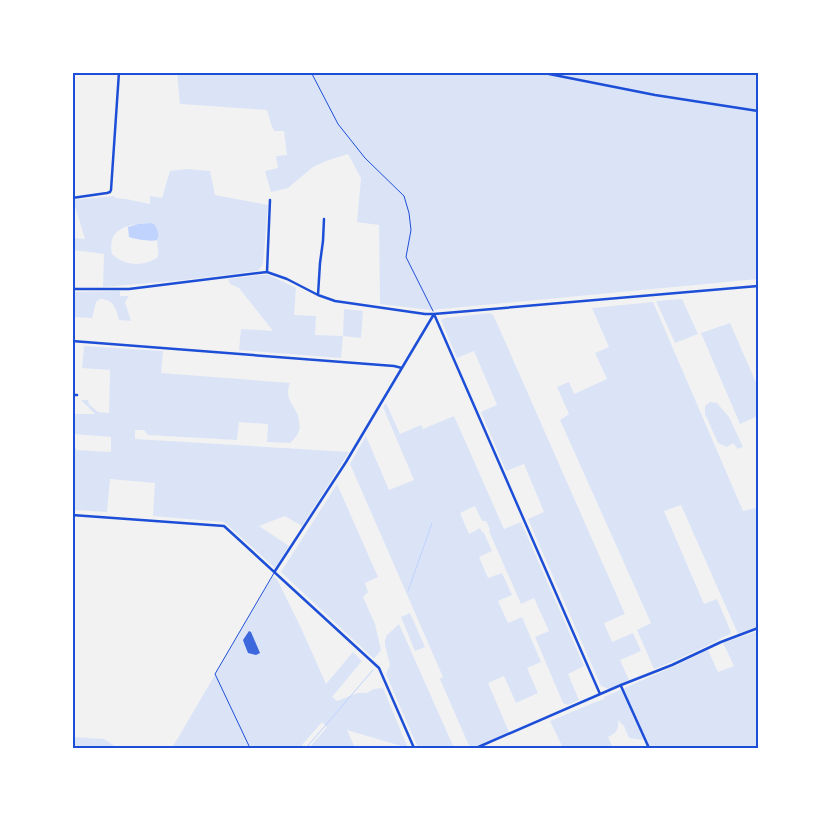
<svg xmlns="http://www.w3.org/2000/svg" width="831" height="821" viewBox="0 0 831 821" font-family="'Source Sans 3',sans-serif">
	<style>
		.green { fill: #dbe4f7; fill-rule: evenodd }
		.water { fill: #bfd3fe }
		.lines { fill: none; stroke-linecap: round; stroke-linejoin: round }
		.stream { stroke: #bfd3fe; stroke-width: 1 }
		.building { fill: #3d67dc }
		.path { stroke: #1d4ed8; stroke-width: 1 }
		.service { stroke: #1d4ed8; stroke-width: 1 }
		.minor { stroke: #1d4ed8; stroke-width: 2.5 }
		.neatline { fill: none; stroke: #1d4ed8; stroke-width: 2 }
	</style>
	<rect width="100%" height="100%" fill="#f2f2f2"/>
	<!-- green -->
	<path class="green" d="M 248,72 L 758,73 L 758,279 L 431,310 L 380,304 L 379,225 L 357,222 L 361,178 L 348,154 L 326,161 L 313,167 L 288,188 L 271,192 L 265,171 L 278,168 L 276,156 L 287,155 L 284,131 L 274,131 L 271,124 L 267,110 L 180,104 L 177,73 Z
		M 187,169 L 210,171 L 215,195 L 268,205 L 263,264 L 258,271 L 184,280 L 103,287 L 104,254 L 73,250 L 73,238 L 85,239 L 73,200 L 115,196 L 115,198 L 126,199 L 150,204 L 150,196 L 162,198 L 170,171 ZM 146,223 L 150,223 L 158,238 C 155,245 161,251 157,258 C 142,267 125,266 112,254 C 107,229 126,225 146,223 Z
		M 261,275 L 269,275 L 296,288 L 294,315 L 316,316 L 315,335 L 343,336 L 344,309 L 363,311 L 361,338 L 343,336 L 341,358 L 239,350 L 241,329 L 273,331 L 239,288 L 230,284 L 228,279 Z
		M 120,291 L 120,296 L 129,296 L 125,302 L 131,321 L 119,320 C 116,308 113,299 100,299 L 96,302 L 92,318 L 73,317 L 73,292 Z
		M 682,299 L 698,334 L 675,343 L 656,301 Z
		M 653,302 L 743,511 L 755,508 L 758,509 L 758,626 L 738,634 L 681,505 L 664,511 L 704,604 L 717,599 L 731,632 L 730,634 L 719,639 L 719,640 C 697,650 676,661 654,669 L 637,630 L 651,623 L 560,420 L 569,414 L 557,387 L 569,382 L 574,394 L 607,379 L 595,353 L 609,347 L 592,308 Z
		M 490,313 L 493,315 L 496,321 L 625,614 L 604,623 L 612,642 L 633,633 L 641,651 L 620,660 L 629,680 L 609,689 L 601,686 L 528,519 L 544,512 L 524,464 L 506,471 L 481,412 L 497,405 L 474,351 L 457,358 L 441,320 L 445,318 Z
		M 730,323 L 758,387 L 758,416 L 740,424 L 701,333 Z
		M 84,346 L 163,351 L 161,373 L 290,383 C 282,403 301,407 299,425 L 300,425 C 300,432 295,439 290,443 L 267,442 L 268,424 L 239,422 L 237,440 L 148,435 L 144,430 L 135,430 L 135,439 L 349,452 L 302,526 L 285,516 L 259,526 L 289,546 L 275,568 L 224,522 L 153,516 L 155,483 L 110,479 L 107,512 L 73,510 L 73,447 L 76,448 L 76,450 L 111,452 L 111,437 L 73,434 L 73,414 L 95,414 L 81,400 L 88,400 L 89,404 L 98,412 L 109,413 L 110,370 L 82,368 Z
		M 710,402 L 717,403 L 729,417 L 743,447 L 738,449 L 733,443 L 727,447 L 718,443 L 705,414 L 705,406 Z
		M 386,403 L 400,434 L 421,425 L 423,429 L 454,416 L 504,529 L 521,522 L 584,666 L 568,674 L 579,700 L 568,705 L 563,703 L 535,637 L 549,631 L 534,598 L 521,604 L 489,531 L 490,529 L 486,521 L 482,521 L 475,506 L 460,513 L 469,534 L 480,528 L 482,532 L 484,533 L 492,551 L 479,557 L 488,578 L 502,573 L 512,595 L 498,601 L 508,623 L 522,617 L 541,662 L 527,668 L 538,693 L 516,703 L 504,676 L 488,683 L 509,732 L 472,748 L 470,748 L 440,679 L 443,677 L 350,464 L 366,436 L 389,490 L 414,480 L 383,407 Z
		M 337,484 L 378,577 L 365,583 L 368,592 L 363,597 L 375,624 L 381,650 L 374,659 L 281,572 Z
		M 273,576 L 277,579 L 302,630 L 326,684 L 353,652 L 362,661 L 332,697 L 337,701 L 358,693 L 367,693 L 374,689 L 383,688 L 408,748 L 347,730 L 355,748 L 309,748 L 327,727 L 322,722 L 302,745 L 303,748 L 172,748 Z
		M 410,613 L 425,647 L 415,651 L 401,617 Z
		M 399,624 L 454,748 L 418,748 L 386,674 L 390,665 L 385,645 L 385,640 L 387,635 Z
		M 758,631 L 758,748 L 646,748 L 644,740 L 629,738 L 624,726 L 618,720 C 619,729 616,734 608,737 L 613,748 L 563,748 L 550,721 L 593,703 L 604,699 L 604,697 L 677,665 L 708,650 L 718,672 L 734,666 L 723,643 Z
		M 73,737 L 104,739 L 118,748 L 73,748 Z"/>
	<!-- water -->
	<path class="water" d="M 150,223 L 154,224 C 157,228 160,235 157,240 C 152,242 134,239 129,237 L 128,227 L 138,224 Z"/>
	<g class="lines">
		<!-- stream -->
		<path class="stream" d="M 408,591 L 432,523
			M 306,748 L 373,670"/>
	</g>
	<!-- building -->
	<path class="building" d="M 249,631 L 251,632 L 260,653 L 256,655 L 248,653 L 244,643 L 243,640 Z"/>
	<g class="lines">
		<!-- path -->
		<path class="path" d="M 311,72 L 338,124 L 365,158 L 404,196 L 409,213 L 411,230 L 406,257 L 433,311"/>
		<!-- service -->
		<path class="service" d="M 250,748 L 215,674 L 274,573"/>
		<!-- minor -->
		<path class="minor" d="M 539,72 L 655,95 L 758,111
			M 72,198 L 107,193 L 110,192 L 111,190 L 119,72
			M 267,272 L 270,200
			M 72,289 L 129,289 L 267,272 L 287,279 L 318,295 L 335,301 L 425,314 L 434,314 L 758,286
			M 318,295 L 320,263 L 323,241 L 324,219
			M 434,314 L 600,694
			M 72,341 L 394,366 L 402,368
			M 72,395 L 77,395
			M 72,515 L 224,526 L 379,668 L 414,748
			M 275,571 L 346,462 L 434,314
			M 621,686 L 649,748
			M 476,748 L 621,685 L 672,665 L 721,642 L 758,628"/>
	</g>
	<!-- border -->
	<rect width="831" height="821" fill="none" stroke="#ffffff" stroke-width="148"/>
	<rect x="74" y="74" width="683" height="673" class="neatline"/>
</svg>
